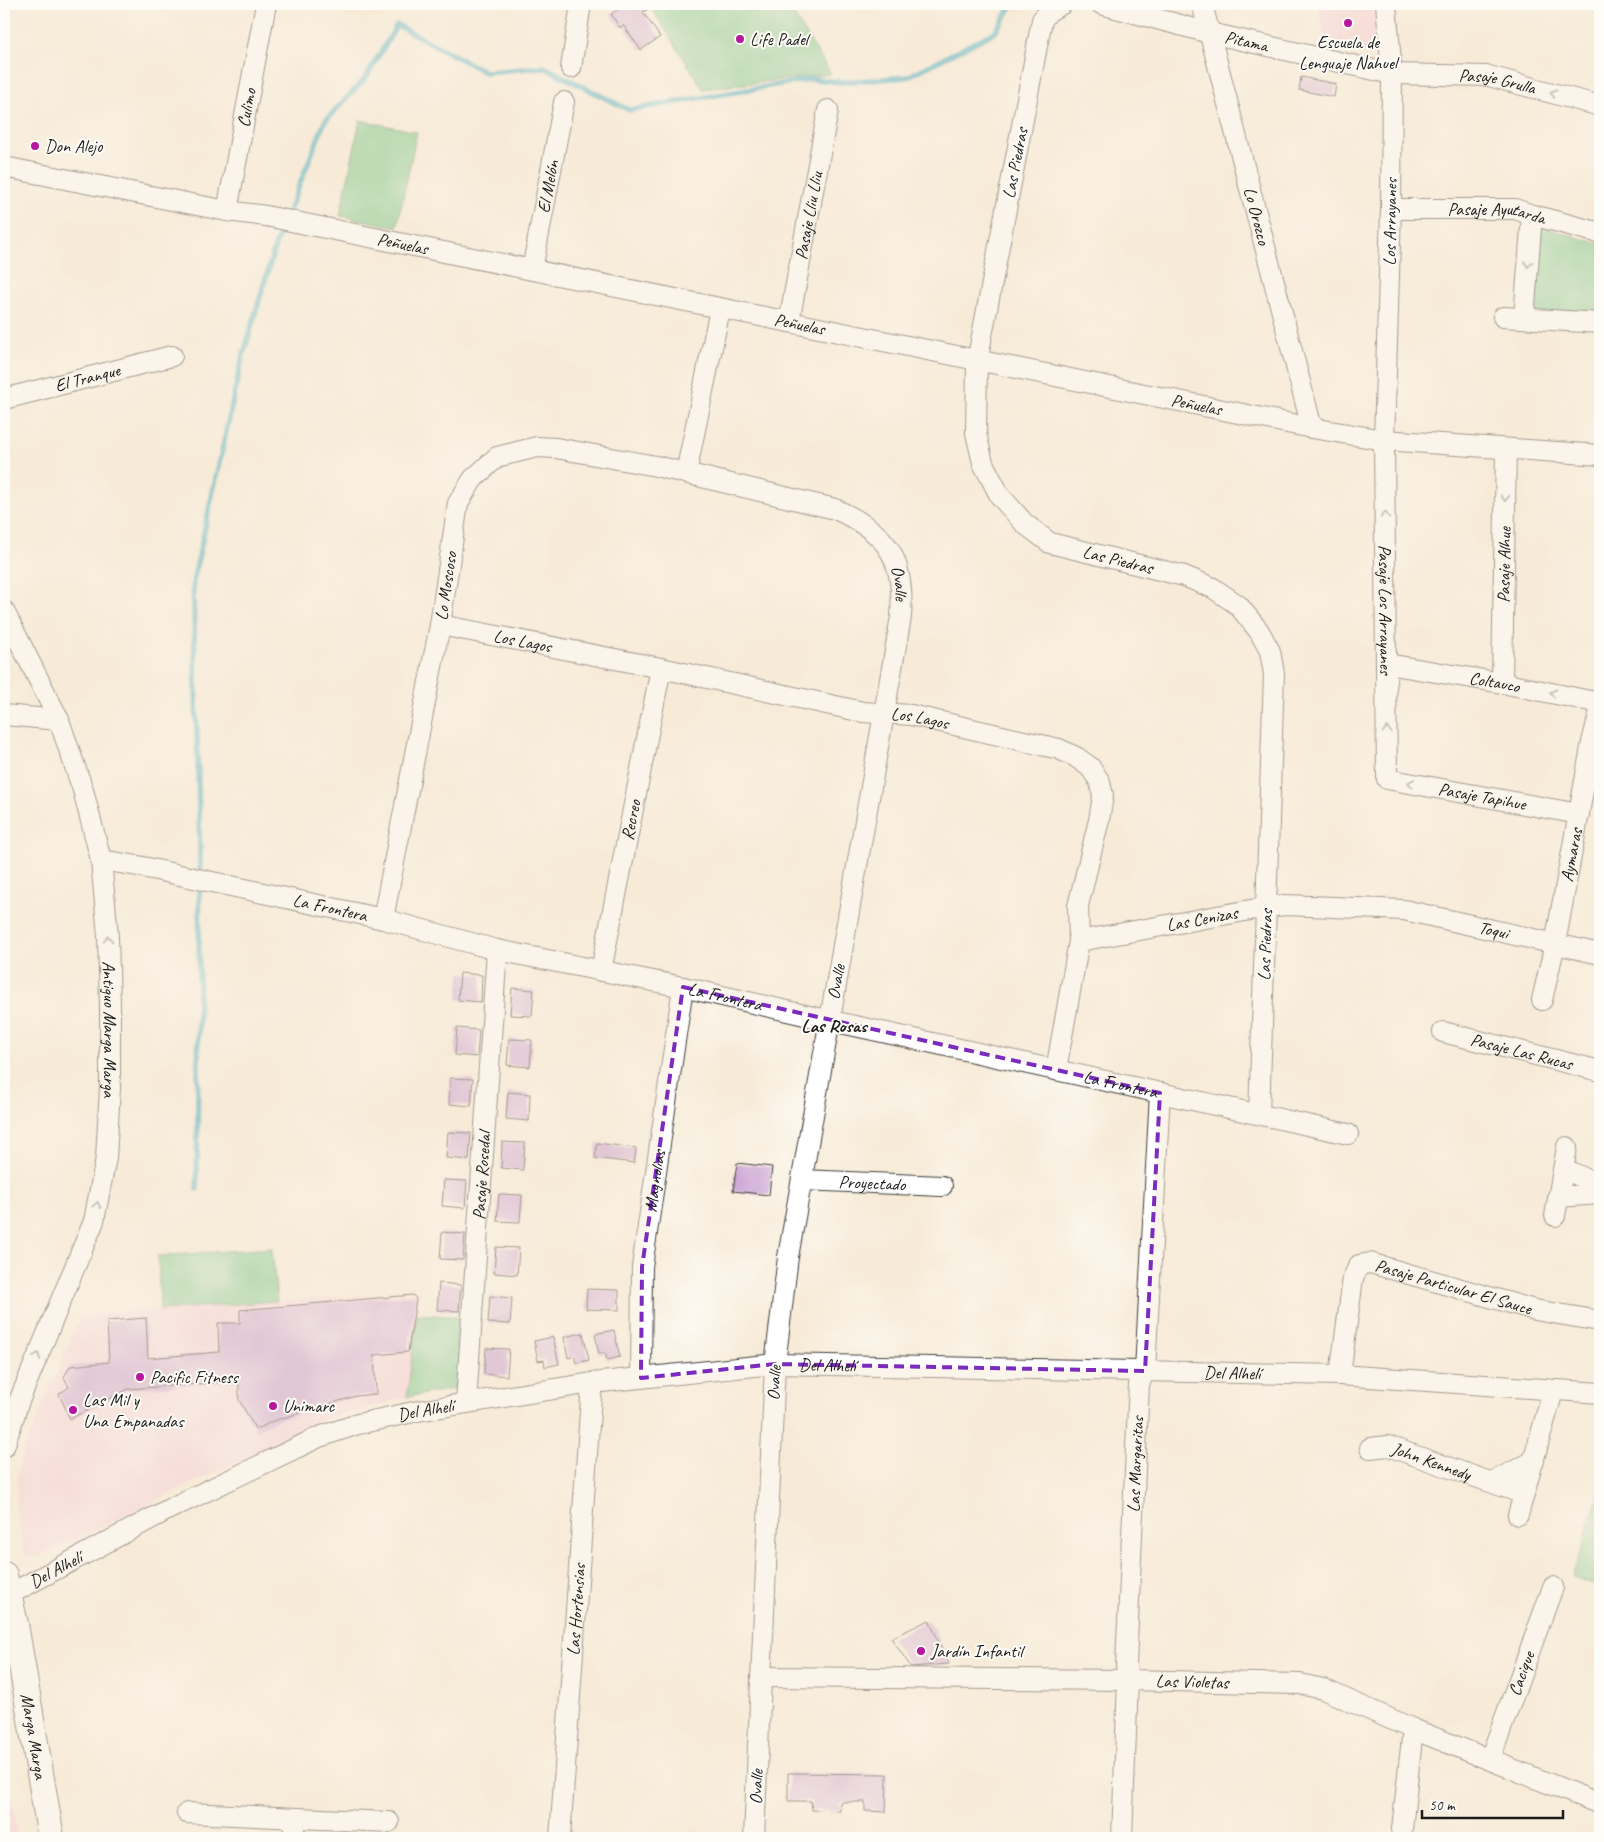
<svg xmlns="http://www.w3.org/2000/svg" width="1604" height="1842" viewBox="0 0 1604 1842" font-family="Caveat,sans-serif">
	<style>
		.built { fill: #f5cfda }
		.green { fill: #78c88a; stroke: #4a7253 }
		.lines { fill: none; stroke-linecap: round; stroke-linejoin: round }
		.stream { stroke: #40abc0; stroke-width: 5.5 }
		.building { fill: #c79cd2 }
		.minor-casing { stroke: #3d3b38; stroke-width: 22 }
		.major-casing { stroke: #3d3b38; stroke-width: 28 }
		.minor { stroke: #fff; stroke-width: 20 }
		.major { stroke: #fff; stroke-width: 26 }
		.oneway { stroke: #999 }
		.marked { fill: none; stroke: #7b2cbf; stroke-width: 4; stroke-dasharray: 10 6; stroke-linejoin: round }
		.poi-dot { fill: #b5179e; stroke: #fdfcf7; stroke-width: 2 }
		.labels { text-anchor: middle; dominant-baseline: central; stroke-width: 4; stroke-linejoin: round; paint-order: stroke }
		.poi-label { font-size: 18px; fill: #1c1c1c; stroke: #fdfcf7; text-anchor: start }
		.street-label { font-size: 18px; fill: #1c1c1c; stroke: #fdfcf7 }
		.neighbourhood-label { font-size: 19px; font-weight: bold; fill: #1c1c1c; stroke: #fdfcf7 }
	</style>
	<rect width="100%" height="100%" fill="#fdfcf7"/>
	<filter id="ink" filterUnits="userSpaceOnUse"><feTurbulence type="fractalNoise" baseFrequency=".02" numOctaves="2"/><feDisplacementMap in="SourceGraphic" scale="10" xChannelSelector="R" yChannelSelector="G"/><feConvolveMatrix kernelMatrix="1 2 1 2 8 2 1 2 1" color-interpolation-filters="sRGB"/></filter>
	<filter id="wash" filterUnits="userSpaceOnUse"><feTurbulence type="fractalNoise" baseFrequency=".0096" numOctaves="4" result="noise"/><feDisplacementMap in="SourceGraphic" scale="20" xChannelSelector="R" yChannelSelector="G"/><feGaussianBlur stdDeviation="1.12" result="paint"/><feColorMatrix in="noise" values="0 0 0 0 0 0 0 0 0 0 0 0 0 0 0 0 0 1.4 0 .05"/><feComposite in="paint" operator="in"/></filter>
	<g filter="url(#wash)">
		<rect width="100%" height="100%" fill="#f7ebd8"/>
		<!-- built -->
		<path class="built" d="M 1318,4 L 1372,4 L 1377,48 L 1364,50 L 1326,43 Z
			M 420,1291 L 407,1397 L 328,1418 L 38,1557 L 25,1556 L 16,1509 L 17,1476 L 23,1452 L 81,1315 Z
			M 4,1749 L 18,1838 L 4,1838 Z"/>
		<!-- green -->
		<path class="green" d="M 649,4 L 787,4 L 831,74 L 703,89 Z
			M 360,120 L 417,132 L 397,227 L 340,216 Z
			M 1539,226 L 1600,244 L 1600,318 L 1532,314 Z
			M 272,1248 L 277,1301 L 160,1310 L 158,1256 Z
			M 417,1314 L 463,1317 L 460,1388 L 407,1397 Z
			M 1600,1491 L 1600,1586 L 1572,1577 Z"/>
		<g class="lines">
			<!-- stream -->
			<path class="stream" d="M 197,1189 L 200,854 L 193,582 L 242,359 L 276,243 L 325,121 L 365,79 L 397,25 L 485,72 L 544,67 L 629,110 L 811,79 L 842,82 L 907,77 L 995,32 L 1013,4"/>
		</g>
		<g id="blocks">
			<!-- building -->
			<path class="building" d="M 621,4 L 643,4 L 647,10 L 643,12 L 660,37 L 641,50 L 623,25 L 620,28 L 611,14 L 620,8 L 618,6 Z
				M 1301,77 L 1336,84 L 1334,97 L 1299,90 Z
				M 460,973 L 482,975 L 481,1002 L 458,1000 Z
				M 512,988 L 534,990 L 532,1016 L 510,1015 Z
				M 457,1028 L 479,1030 L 477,1057 L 455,1055 Z
				M 509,1039 L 532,1040 L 530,1067 L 507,1065 Z
				M 450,1078 L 473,1079 L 471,1106 L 449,1104 Z
				M 508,1092 L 530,1094 L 529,1121 L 506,1119 Z
				M 448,1132 L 471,1133 L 469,1160 L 446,1158 Z
				M 502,1142 L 525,1143 L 523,1170 L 501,1168 Z
				M 597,1143 L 636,1148 L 634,1163 L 595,1158 Z
				M 737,1163 L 772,1167 L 769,1195 L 733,1191 Z
				M 444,1180 L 467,1181 L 465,1208 L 442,1206 Z
				M 499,1194 L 522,1195 L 520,1222 L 497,1221 Z
				M 442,1232 L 465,1234 L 463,1260 L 440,1259 Z
				M 496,1247 L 519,1248 L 517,1275 L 494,1273 Z
				M 439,1283 L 461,1285 L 459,1311 L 437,1310 Z
				M 587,1289 L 619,1290 L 619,1310 L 586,1309 Z
				M 413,1295 L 416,1299 L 408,1352 L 374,1355 L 376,1394 L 356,1396 L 273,1421 L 256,1430 L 239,1400 L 239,1381 L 128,1389 L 70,1419 L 59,1394 L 69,1387 L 64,1377 L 70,1366 L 109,1362 L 107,1321 L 146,1318 L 148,1358 L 219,1352 L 218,1323 L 240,1323 L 240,1310 Z
				M 490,1296 L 512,1298 L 510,1324 L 488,1323 Z
				M 614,1330 L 620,1357 L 607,1360 L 605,1353 L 599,1354 L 595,1334 Z
				M 583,1333 L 589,1360 L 576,1363 L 574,1356 L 568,1358 L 564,1337 Z
				M 553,1337 L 559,1364 L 545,1367 L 544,1360 L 538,1361 L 534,1341 Z
				M 486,1348 L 509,1349 L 507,1376 L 484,1374 Z
				M 929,1620 L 949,1664 L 911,1667 L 891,1638 Z
				M 788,1773 L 887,1774 L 886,1812 L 865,1811 L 865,1802 L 840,1802 L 840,1811 L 812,1810 L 811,1801 L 788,1801 Z"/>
		</g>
	</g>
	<g filter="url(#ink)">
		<use href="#blocks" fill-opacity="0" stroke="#3d3b38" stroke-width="1"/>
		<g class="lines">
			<!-- minor casing -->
			<g class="minor-casing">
				<g id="minor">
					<path id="s1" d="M 1062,4 L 1049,11 L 1042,20 L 977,362 L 976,433 L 983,463 L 1000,496 L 1025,524 L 1050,543 L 1184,576 L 1213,588 L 1238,605 L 1259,631 L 1270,651 L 1274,674 L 1259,1114"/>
					<path id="s2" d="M 1101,4 L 1210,33 L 1392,74 L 1489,76 L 1600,106"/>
					<path id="s3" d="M 1202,4 L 1312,428"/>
					<path id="s4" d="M 1386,4 L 1392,74 L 1391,209 L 1384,440 L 1387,779 L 1579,814"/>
					<path d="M 571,68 L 581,4"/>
					<path id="s5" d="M 4,167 L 227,211 L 266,216 L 1312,428 L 1384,440 L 1600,455"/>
					<path id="s6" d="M 1391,209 L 1515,209 L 1532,215 L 1600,233"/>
					<path id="s7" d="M 227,211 L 266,4"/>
					<path id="s8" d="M 532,270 L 564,102"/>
					<path d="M 1503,317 L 1600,323"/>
					<path d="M 1524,318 L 1532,215"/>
					<path id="s9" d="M 789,322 L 828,110"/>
					<path id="s10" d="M 4,399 L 172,356"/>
					<path d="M 686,473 L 720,309"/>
					<path id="s11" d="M 4,611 L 59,720 L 83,790 L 101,860 L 108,936 L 110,1005 L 110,1088 L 106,1158 L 94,1221 L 19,1401 L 4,1447"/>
					<path id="s12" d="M 440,625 L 661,668 L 863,712 L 911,715 L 1059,749 L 1076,757 L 1090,767 L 1100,782 L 1103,796 L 1099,820 L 1078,906 L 1079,941 L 1056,1070"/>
					<path id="s13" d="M 1387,664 L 1502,683 L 1600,703"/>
					<path id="s14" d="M 1502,683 L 1506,449"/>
					<path d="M 4,715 L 59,720"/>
					<path id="s15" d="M 101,860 L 138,866 L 383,919 L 497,950 L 683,987 L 809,1016 L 1348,1134"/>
					<path id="s16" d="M 383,919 L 440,625 L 458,503 L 473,479 L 497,457 L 537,447 L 556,448 L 656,466 L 835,509 C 888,533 905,558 901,617 L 788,1257 L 775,1364 L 754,1838"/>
					<path id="s17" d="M 1079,941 L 1267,907 L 1286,905 L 1404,910 L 1600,954"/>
					<path id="s18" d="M 601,971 L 661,668"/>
					<path id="s19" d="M 1542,1000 L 1555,944 L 1592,742 L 1600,711"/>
					<path id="s20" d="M 1443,1032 L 1600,1071"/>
					<path d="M 1564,1169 L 1600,1185"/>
					<path id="s21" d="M 802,1180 L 942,1186"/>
					<path d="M 1558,1197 L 1600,1194"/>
					<path d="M 1555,1216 L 1567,1147"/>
					<path id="s22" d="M 1340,1375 L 1353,1278 L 1359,1265 L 1370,1263 L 1535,1310 L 1600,1321"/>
					<path id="s23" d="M 641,1378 L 642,1267 L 683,987"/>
					<path id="s24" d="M 466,1403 L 497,950"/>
					<path id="s25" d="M 1370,1448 L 1388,1446 L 1524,1494"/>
					<path d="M 1492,1482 L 1534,1461"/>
					<path d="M 1518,1515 L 1553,1391"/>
					<path id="s26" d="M 8,1595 L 171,1508 L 319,1437 L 358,1424 L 418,1411 L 592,1383 L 775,1364 L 1340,1375 L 1600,1393"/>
					<path id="s27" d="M 761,1677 L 1128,1680 L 1300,1684 L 1323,1689 L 1413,1729 L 1600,1804"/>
					<path id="s28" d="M 1490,1759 L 1553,1587"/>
					<path d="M 187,1813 L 389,1822"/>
					<path d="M 293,1838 L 295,1818"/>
					<path id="s29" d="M 560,1838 L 592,1383"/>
					<path id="s30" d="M 1122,1838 L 1128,1680 L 1126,1665 L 1139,1384 L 1145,1371 L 1160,1093"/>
					<path d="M 1401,1838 L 1413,1729"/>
				</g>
			</g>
			<!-- major casing -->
			<g class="major-casing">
				<g id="major">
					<path id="s31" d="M 4,1575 L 15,1624 L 51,1838"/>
				</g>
			</g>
			<!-- minor -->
			<use href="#minor" class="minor"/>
			<!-- major -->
			<use href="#major" class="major"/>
		</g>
		<!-- one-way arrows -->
		<defs><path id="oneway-chevron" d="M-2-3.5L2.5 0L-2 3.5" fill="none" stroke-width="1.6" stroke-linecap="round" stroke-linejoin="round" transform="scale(1.25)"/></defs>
		<g class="oneway">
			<use href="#oneway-chevron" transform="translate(1553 93) rotate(-165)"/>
			<use href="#oneway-chevron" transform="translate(1528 264) rotate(95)"/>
			<use href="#oneway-chevron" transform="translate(1505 498) rotate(91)"/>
			<use href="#oneway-chevron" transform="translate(1385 515) rotate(-91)"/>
			<use href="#oneway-chevron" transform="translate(1553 693) rotate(-168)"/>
			<use href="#oneway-chevron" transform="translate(1387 730) rotate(-90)"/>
			<use href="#oneway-chevron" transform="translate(1411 783) rotate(-170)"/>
			<use href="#oneway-chevron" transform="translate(108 939) rotate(-93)"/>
			<use href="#oneway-chevron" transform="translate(97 1205) rotate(-79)"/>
			<use href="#oneway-chevron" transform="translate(37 1356) rotate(-68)"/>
		</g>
	</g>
	<!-- marked area -->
	<path d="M0 0H1604V1842H0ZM 683,987 L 1160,1093 L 1145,1371 L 775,1364 L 641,1378 L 642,1267 Z" fill="#f7ebd8" fill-opacity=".55" fill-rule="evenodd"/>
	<path class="marked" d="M 683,987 L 1160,1093 L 1145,1371 L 775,1364 L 641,1378 L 642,1267 Z"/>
	<!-- markers -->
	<g class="poi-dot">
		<circle cx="1348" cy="23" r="5"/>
		<circle cx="740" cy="39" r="5"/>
		<circle cx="35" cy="146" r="5"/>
		<circle cx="140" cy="1377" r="5"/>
		<circle cx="273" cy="1406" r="5"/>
		<circle cx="73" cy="1410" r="5"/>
		<circle cx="921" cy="1651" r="5"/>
	</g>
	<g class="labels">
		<!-- poi labels -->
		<g class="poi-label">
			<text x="750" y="39">Life Padel</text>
			<text x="1348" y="42" text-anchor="middle">Escuela de<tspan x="1348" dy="21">Lenguaje Nahuel</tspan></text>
			<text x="45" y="146">Don Alejo</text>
			<text x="150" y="1377">Pacific Fitness</text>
			<text x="83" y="1400">Las Mil y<tspan x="83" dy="21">Una Empanadas</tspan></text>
			<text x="283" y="1406">Unimarc</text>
			<text x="931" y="1651">Jardín Infantil</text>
		</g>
		<!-- street labels -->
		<g class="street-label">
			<text stroke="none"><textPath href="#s2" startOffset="150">Pitama</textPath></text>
			<text stroke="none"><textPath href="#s2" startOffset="405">Pasaje Grulla</textPath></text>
			<text stroke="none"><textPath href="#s7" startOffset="105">Culimo</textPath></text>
			<text transform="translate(1015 163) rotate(-79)">Las Piedras</text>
			<text stroke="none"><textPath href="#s8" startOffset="85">El Melón</textPath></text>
			<text stroke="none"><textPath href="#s6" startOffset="106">Pasaje Ayutarda</textPath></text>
			<text stroke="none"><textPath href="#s9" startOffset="108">Pasaje Lliu Lliu</textPath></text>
			<text stroke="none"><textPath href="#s3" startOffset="219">Lo Orozco</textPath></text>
			<text transform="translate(1390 222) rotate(-89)">Los Arrayanes</text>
			<text stroke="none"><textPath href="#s5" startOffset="406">Peñuelas</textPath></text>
			<text stroke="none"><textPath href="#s5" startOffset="811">Peñuelas</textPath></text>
			<text stroke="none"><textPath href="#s10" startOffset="86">El Tranque</textPath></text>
			<text stroke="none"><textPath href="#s5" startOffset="1216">Peñuelas</textPath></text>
			<text stroke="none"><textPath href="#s1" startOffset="652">Las Piedras</textPath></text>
			<text stroke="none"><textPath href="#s14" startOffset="118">Pasaje Alhue</textPath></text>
			<text stroke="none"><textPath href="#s16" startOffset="934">Ovalle</textPath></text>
			<text stroke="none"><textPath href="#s16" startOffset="339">Lo Moscoso</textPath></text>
			<text stroke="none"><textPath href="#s4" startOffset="606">Pasaje Los Arrayanes</textPath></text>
			<text stroke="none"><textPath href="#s12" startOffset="84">Los Lagos</textPath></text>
			<text stroke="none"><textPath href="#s13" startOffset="109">Coltauco</textPath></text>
			<text stroke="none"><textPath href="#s12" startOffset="489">Los Lagos</textPath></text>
			<text stroke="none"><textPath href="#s4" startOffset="872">Pasaje Tapihue</textPath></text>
			<text stroke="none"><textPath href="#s18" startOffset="154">Recreo</textPath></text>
			<text stroke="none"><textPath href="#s19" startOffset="148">Aymaras</textPath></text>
			<text stroke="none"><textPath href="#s15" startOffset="234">La Frontera</textPath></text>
			<text stroke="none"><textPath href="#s17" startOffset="125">Las Cenizas</textPath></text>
			<text stroke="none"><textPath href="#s17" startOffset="420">Toqui</textPath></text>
			<text transform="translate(1265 945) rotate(-88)">Las Piedras</text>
			<text transform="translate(836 982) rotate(-80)">Ovalle</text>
			<text stroke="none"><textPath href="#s15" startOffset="639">La Frontera</textPath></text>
			<text stroke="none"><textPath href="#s11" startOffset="438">Antiguo Marga Marga</textPath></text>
			<text stroke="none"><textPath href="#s20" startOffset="81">Pasaje Las Rucas</textPath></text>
			<text stroke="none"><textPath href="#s15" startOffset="1044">La Frontera</textPath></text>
			<text stroke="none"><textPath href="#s24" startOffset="228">Pasaje Rosedal</textPath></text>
			<text stroke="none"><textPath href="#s23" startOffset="198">Magnolias</textPath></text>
			<text stroke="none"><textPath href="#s21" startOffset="70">Proyectado</textPath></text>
			<text stroke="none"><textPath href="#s22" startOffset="210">Pasaje Particular El Sauce</textPath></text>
			<text stroke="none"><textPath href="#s26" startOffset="864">Del Alhelí</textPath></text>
			<text stroke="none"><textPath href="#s26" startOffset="1269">Del Alhelí</textPath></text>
			<text transform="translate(774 1383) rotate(-87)">Ovalle</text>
			<text stroke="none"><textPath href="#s26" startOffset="459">Del Alhelí</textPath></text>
			<text stroke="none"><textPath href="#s25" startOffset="64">John Kennedy</textPath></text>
			<text stroke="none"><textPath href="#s30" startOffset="374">Las Margaritas</textPath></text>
			<text stroke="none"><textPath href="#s26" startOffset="54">Del Alhelí</textPath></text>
			<text stroke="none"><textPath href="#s29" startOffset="229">Las Hortensias</textPath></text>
			<text stroke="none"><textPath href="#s28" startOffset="91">Cacique</textPath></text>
			<text stroke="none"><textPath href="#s27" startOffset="431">Las Violetas</textPath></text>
			<text stroke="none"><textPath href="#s31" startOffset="164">Marga Marga</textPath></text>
			<text transform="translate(756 1787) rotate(-88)">Ovalle</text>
		</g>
		<!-- neighbourhood labels -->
		<g class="neighbourhood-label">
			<text x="834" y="1026">Las Rosas</text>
		</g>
	</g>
	<!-- margin -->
	<rect width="1604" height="1842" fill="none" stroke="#fdfcf7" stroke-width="20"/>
	<!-- scale -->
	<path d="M1422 1810v8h141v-8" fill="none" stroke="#1c1c1c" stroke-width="2.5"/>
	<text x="1429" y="1810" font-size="15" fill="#1c1c1c" stroke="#fdfcf7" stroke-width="4" paint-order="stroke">50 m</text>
</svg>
